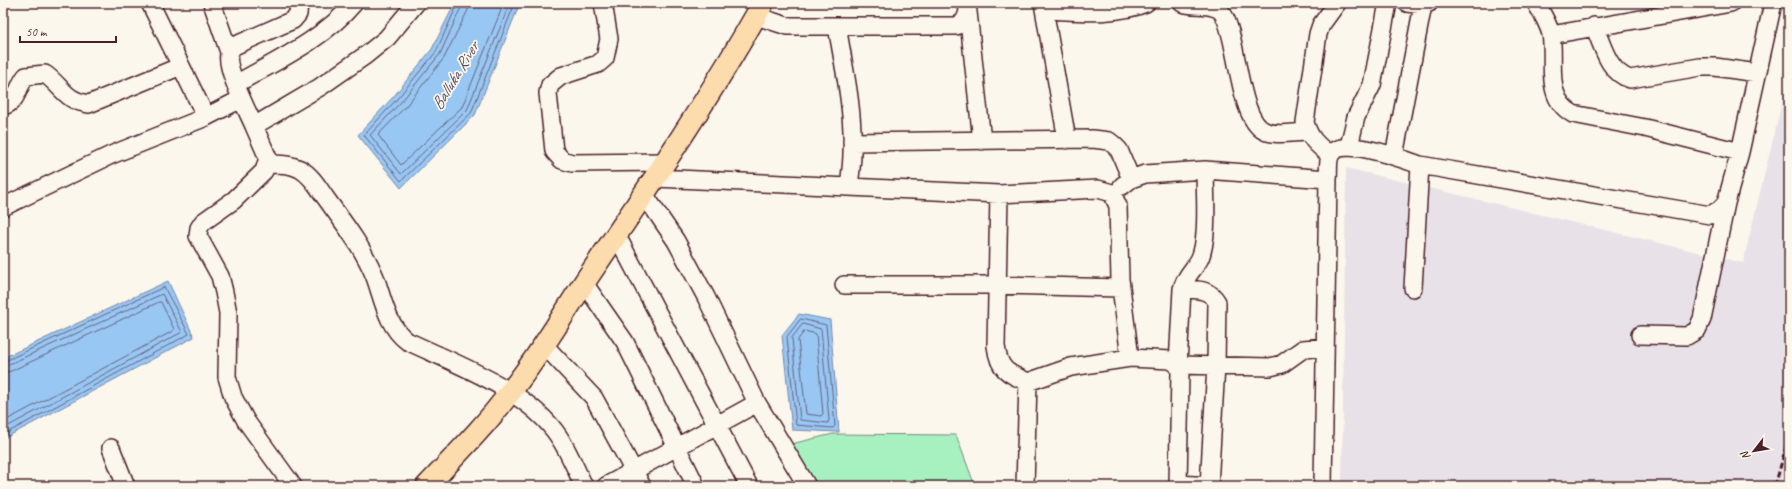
<svg xmlns="http://www.w3.org/2000/svg" width="1792" height="489" viewBox="0 0 1792 489" font-family="Caveat,sans-serif">
	<style>
		.built { fill: #e8e1e8 }
		.green { fill: #a7f1c0; stroke: #788876 }
		.water { fill: #98c7f4; stroke: #7984a4 }
		.lines { fill: none; stroke-linecap: round; stroke-linejoin: round }
		.shore { stroke: #69627b; stroke-width: 1 }
		.minor-casing { stroke: #4a1f2b; stroke-width: 20 }
		.major-casing { stroke: #4a1f2b; stroke-width: 24 }
		.minor { stroke: #fbf7ec; stroke-width: 17 }
		.major { stroke: #fcdcac; stroke-width: 21 }
		.rail { stroke: #4a1f2b; stroke-width: 3; stroke-dasharray: 6 3; stroke-linecap: butt }
		.labels { text-anchor: middle; dominant-baseline: central; stroke-width: 3.5; stroke-linejoin: round; paint-order: stroke }
		.water-label { font-size: 17px; font-style: italic; fill: #615167; stroke: #fbf7ec }
	</style>
	<rect width="100%" height="100%" fill="#fbf7ec"/>
	<filter id="ink" filterUnits="userSpaceOnUse"><feTurbulence type="fractalNoise" baseFrequency=".025" numOctaves="2"/><feDisplacementMap in="SourceGraphic" scale="8" xChannelSelector="R" yChannelSelector="G"/><feConvolveMatrix kernelMatrix="1 2 1 2 8 2 1 2 1" color-interpolation-filters="sRGB"/></filter>
	<g filter="url(#ink)">
		<!-- built -->
		<path class="built" d="M 1789,73 L 1789,486 L 1342,486 L 1346,168 L 1743,263 Z"/>
		<!-- green -->
		<path class="green" d="M 833,434 L 956,435 L 975,486 L 806,486 L 791,444 Z"/>
		<!-- water -->
		<path class="water" d="M 455,3 L 520,3 L 475,115 L 401,188 L 358,135 L 394,96 L 432,49 Z
			M 168,281 L 194,337 L 3,439 L 3,358 Z
			M 799,314 L 830,320 L 839,432 L 792,430 L 782,335 Z"/>
		<g class="lines">
			<!-- shore -->
			<path class="shore" d="M 458,3 L 436,52 L 397,99 L 364,135 L 401,181 L 471,113 L 515,3
				M 463,3 L 440,54 L 401,102 L 370,135 L 401,174 L 467,110 L 510,3
				M 469,3 L 468,10 L 444,58 L 406,106 L 378,135 L 401,165 L 462,107 L 504,3
				M 801,319 L 826,325 L 835,426 L 833,428 L 796,425 L 787,337 Z
				M 803,324 L 821,329 L 829,420 L 828,423 L 800,420 L 792,338 Z
				M 805,331 L 816,334 L 823,414 L 821,416 L 806,414 L 798,340 Z
				M 3,362 L 164,287 L 189,334 L 3,435
				M 3,367 L 162,294 L 182,332 L 3,429
				M 3,373 L 11,371 L 159,302 L 161,302 L 174,329 L 173,331 L 3,422"/>
			<!-- minor casing -->
			<g class="minor-casing">
				<path id="minor" d="M 150,3 L 206,117
					M 212,3 L 229,52
					M 603,3 L 609,39 L 605,58 L 598,64 L 561,76 L 550,85 L 548,93 L 554,151 L 562,160 L 572,163 L 666,162
					M 1043,3 L 1067,140
					M 1182,3 C 1193,7 1208,3 1218,9 C 1239,20 1235,123 1267,132 C 1279,136 1295,132 1307,132
					M 1407,3 L 1423,5 L 1429,3
					M 1536,3 C 1542,13 1548,23 1551,34 C 1556,62 1543,97 1573,114 L 1645,128 L 1740,152
					M 1044,10 C 1077,11 1114,16 1146,3
					M 968,12 L 982,141
					M 756,16 L 787,26 L 956,26 L 964,22 L 968,12 L 967,3
					M 837,26 C 844,68 854,111 852,153 C 852,165 850,176 849,187
					M 1594,26 C 1603,46 1608,72 1630,79 L 1700,67 L 1715,67 L 1757,73
					M 1551,35 L 1731,3
					M 236,84 C 276,61 324,39 354,3
					M 3,106 C 18,102 17,87 26,76 L 45,74 C 63,87 65,101 89,104 L 181,66
					M 254,126 C 248,112 225,68 229,54 C 230,51 232,48 234,46 L 293,20 L 298,14 L 299,3
					M 852,142 L 1093,139 L 1109,141 L 1114,145 L 1119,150 L 1131,179
					M 1349,146 L 1356,117 L 1372,85 L 1388,3
					M 1330,155 C 1317,145 1309,138 1305,122 L 1318,34 L 1321,25 L 1337,3
					M 1394,156 L 1423,5
					M 268,164 C 279,164 290,164 300,169 C 311,175 318,187 325,197 C 343,222 363,247 375,277 C 383,299 387,326 407,341 C 456,364 528,390 559,437 C 569,452 576,470 584,486
					M 1205,170 C 1205,192 1209,242 1199,260 C 1193,271 1186,274 1182,289 L 1178,365 L 1270,367 L 1282,364 L 1303,349 L 1325,347
					M 656,178 L 999,194 L 1098,189 L 1112,193 L 1118,206 L 1120,279 L 1130,358
					M 1122,186 L 1131,179 L 1145,174 L 1205,170 L 1328,179
					M 644,194 L 676,241 L 706,297 L 757,403 L 807,486
					M 999,194 L 996,346 C 999,370 1007,373 1028,382
					M 3,207 L 111,155 L 206,117 L 241,99
					M 617,236 L 749,486
					M 584,283 L 625,342 L 696,486
					M 844,285 L 997,285 L 1121,288
					M 1413,288 L 1420,165
					M 1182,289 C 1196,290 1209,288 1217,302 L 1216,366 L 1209,486
					M 1640,335 L 1687,336 L 1697,330 L 1702,319 L 1726,203
					M 544,345 L 594,398 L 642,486
					M 111,448 L 126,486
					M 1178,484 L 1212,486
					M 293,486 L 246,421 L 233,397 L 227,377 L 228,313 L 224,292 L 220,276 L 198,236 L 199,228 L 203,222 L 234,200 L 264,171 L 268,158 L 254,126 L 320,87 L 366,55 L 387,38 L 416,3
					M 606,486 L 757,403
					M 1025,486 L 1028,382 L 1071,367 L 1130,358 L 1171,360 L 1178,365 L 1180,372 L 1178,486
					M 1323,486 L 1328,179 C 1329,172 1327,160 1331,154 C 1342,136 1403,159 1420,165 L 1710,215 L 1719,210 L 1726,203 L 1740,152 L 1773,3"/>
			</g>
			<!-- major casing -->
			<g class="major-casing">
				<path id="major" d="M 427,486 C 456,455 486,425 511,391 C 542,352 566,309 594,268 C 653,181 712,94 763,3"/>
			</g>
			<!-- minor -->
			<use href="#minor" class="minor"/>
			<!-- major -->
			<use href="#major" class="major"/>
			<!-- rail -->
			<path class="rail" d="M 1775,486 L 1789,436
				M 1789,486 L 1789,485"/>
		</g>
	</g>
	<g class="labels">
		<!-- water labels -->
		<g class="water-label">
			<text transform="translate(455 76) rotate(-59)">Balluka River</text>
		</g>
	</g>
	<!-- margin -->
	<rect width="1792" height="489" fill="none" stroke="#fbf7ec" stroke-width="16"/>
	<rect x="8" y="8" width="1776" height="473" fill="none" stroke="#4a1f2b" stroke-width="1.5" filter="url(#ink)"/>
	<!-- north arrow -->
	<g transform="translate(1754 451) rotate(239)" stroke="#fbf7ec" stroke-width="3" paint-order="stroke">
	<path d="M0-3L7 15L0 10L-7 15Z" fill="#4a1f2b"/>
	<text y="-6" font-size="11" font-weight="bold" text-anchor="middle" fill="#4a1f2b">N</text>
	</g>
	<!-- scale -->
	<path d="M20 36v6h96v-6" fill="none" stroke="#4a1f2b" stroke-width="2"/>
	<text x="26" y="36" font-size="12" fill="#4a1f2b" stroke="#fbf7ec" stroke-width="3" paint-order="stroke">50 m</text>
</svg>
